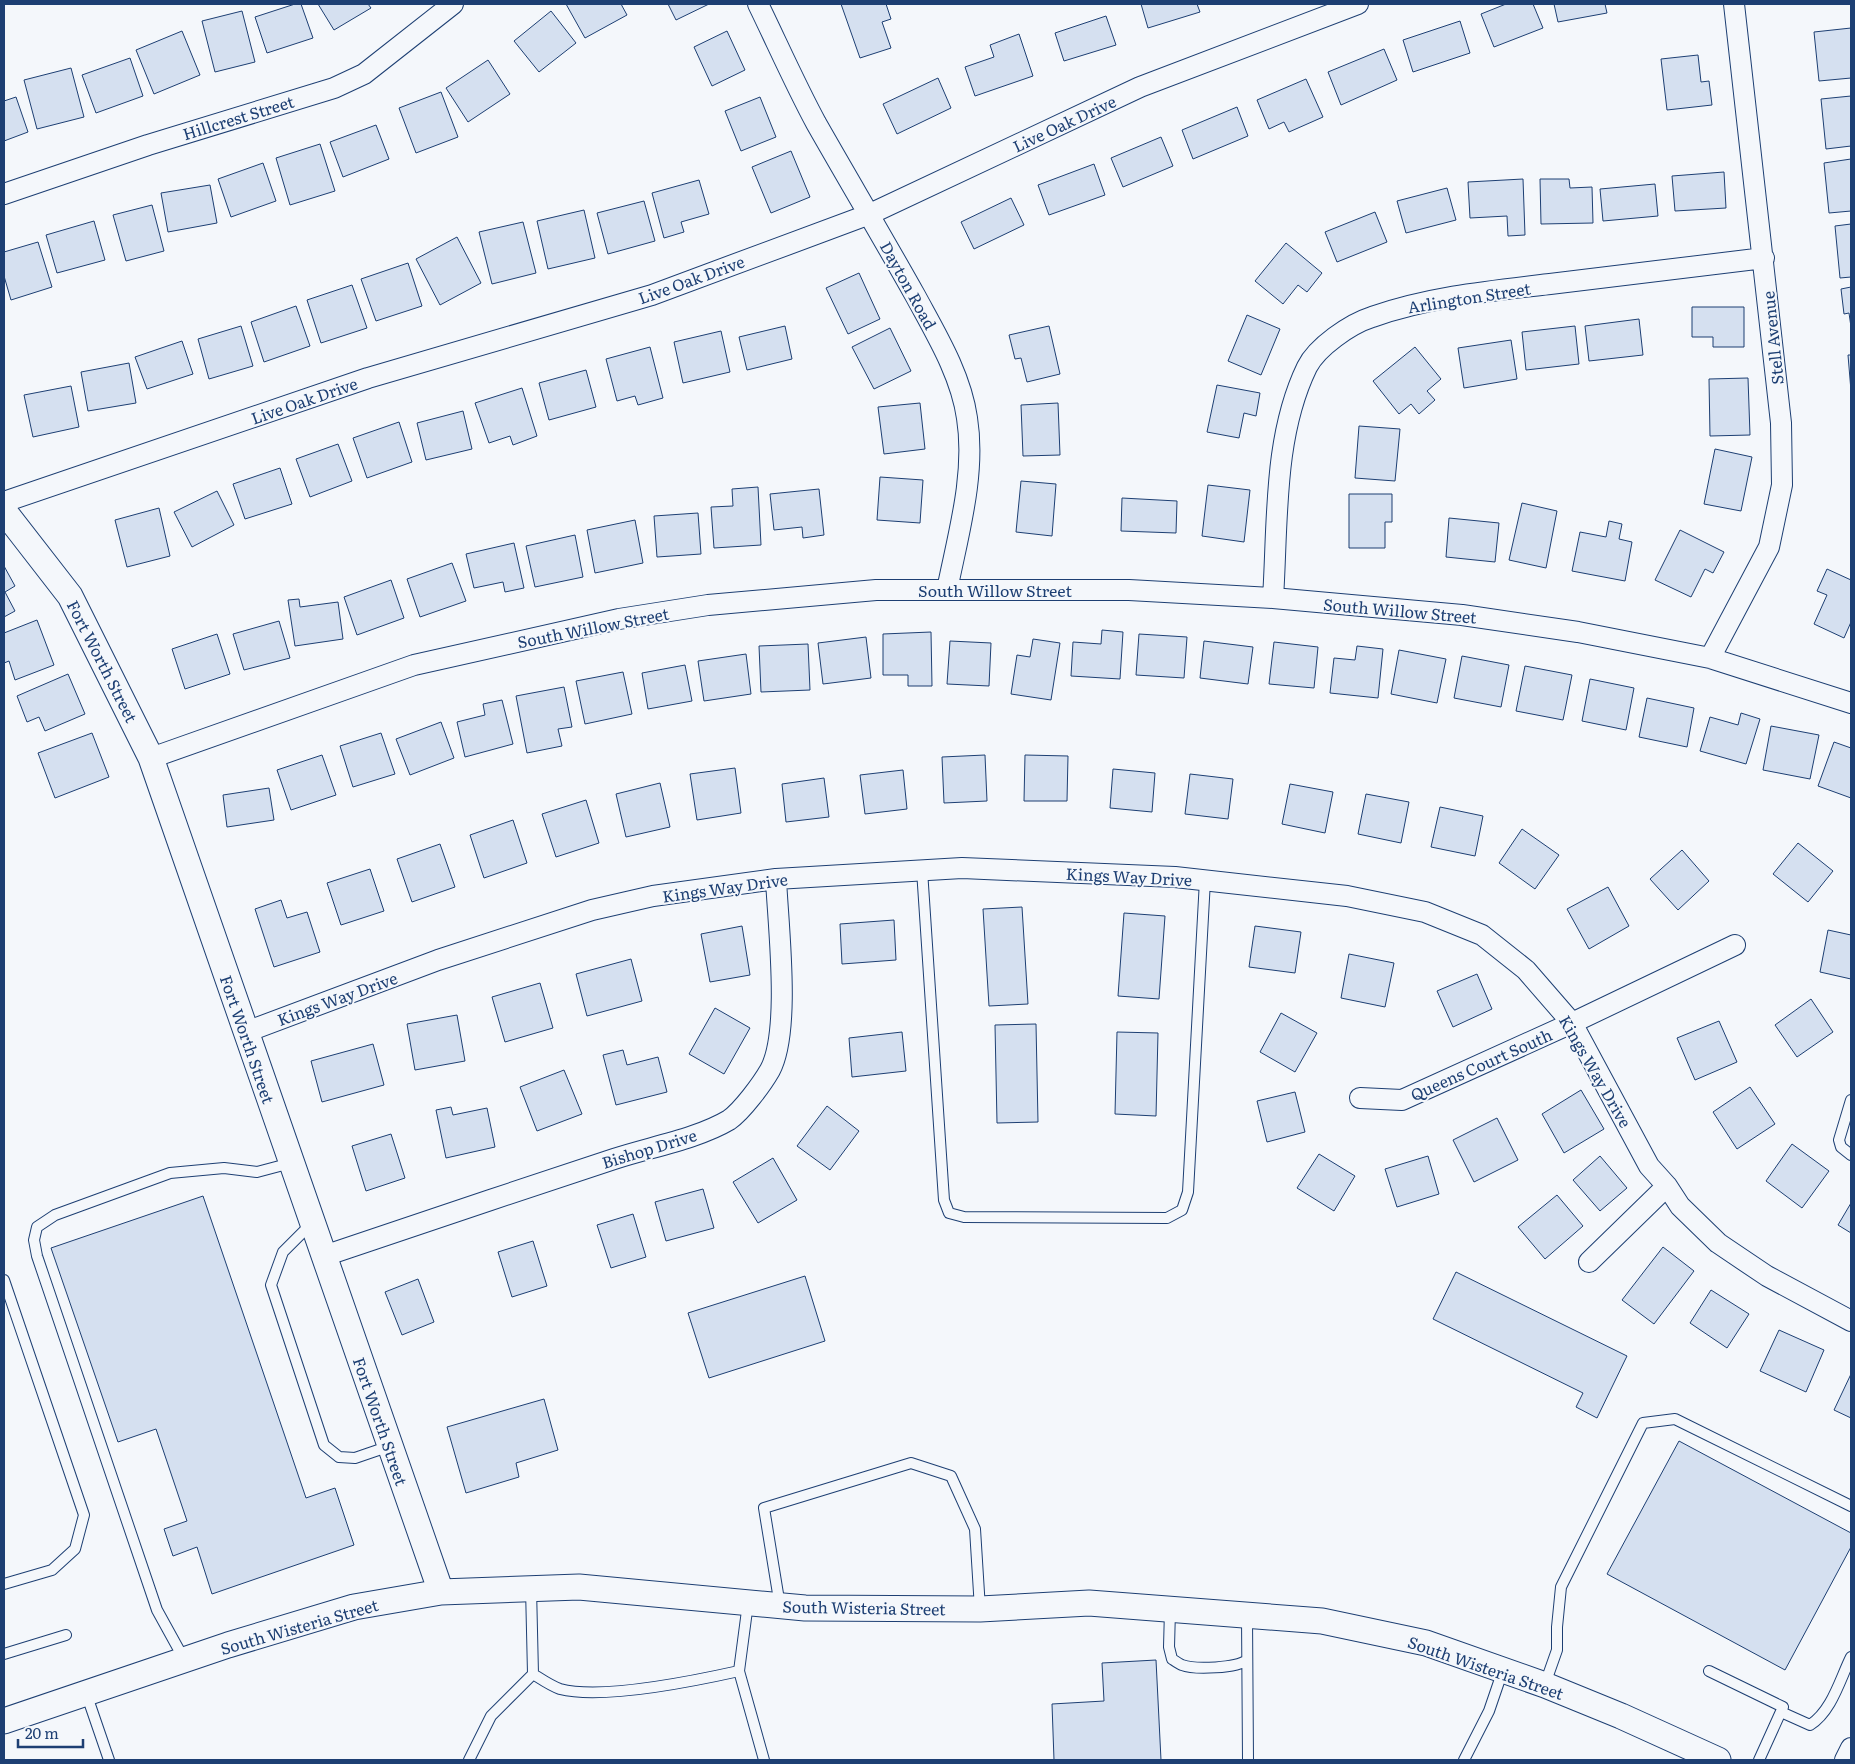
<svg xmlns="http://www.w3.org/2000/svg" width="1855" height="1764" viewBox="0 0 1855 1764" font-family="Literata,serif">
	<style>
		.building { fill: #d5e0f0; stroke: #1d3f73 }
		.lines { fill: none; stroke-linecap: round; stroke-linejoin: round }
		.service-casing { stroke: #1d3f73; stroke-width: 12 }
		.minor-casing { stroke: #1d3f73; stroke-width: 22 }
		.tertiary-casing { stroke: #1d3f73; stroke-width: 27 }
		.service { stroke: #f4f7fb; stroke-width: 10 }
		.minor { stroke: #f4f7fb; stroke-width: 20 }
		.tertiary { stroke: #f4f7fb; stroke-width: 25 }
		.labels { text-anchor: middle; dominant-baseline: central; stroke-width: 4; stroke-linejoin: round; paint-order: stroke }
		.street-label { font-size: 16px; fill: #1d3f73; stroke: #f4f7fb }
	</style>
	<rect width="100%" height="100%" fill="#f4f7fb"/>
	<!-- building -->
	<path class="building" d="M 295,4 L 301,4 L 313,38 L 267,53 L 255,17 Z
		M 318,4 L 368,4 L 371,8 L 334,30 Z
		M 566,4 L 621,4 L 627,15 L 585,38 Z
		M 668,4 L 709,4 L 676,20 Z
		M 841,4 L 886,4 L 891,19 L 882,22 L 891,48 L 860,58 Z
		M 1141,4 L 1197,4 L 1200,12 L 1148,28 Z
		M 1506,4 L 1533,4 L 1543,28 L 1494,47 L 1481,14 Z
		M 1554,4 L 1605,4 L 1607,13 L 1558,22 Z
		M 242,11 L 255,62 L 215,72 L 202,21 Z
		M 551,11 L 576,43 L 539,72 L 514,41 Z
		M 1106,16 L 1116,45 L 1064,61 L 1055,33 Z
		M 1460,21 L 1470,53 L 1413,72 L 1403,40 Z
		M 1851,28 L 1851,78 L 1819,81 L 1814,32 Z
		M 182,31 L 200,75 L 154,94 L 136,50 Z
		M 727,31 L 745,70 L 712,86 L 694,47 Z
		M 1019,34 L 1033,76 L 975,96 L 965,67 L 994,57 L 990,45 Z
		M 1384,49 L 1397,80 L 1341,105 L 1328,72 Z
		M 1698,55 L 1701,82 L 1709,81 L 1712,105 L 1667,110 L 1661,59 Z
		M 130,58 L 143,96 L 96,113 L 82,75 Z
		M 488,60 L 510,94 L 468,122 L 446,88 Z
		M 71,68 L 84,117 L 37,129 L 24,80 Z
		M 938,78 L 951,108 L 897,134 L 883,104 Z
		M 1306,79 L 1323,117 L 1289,132 L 1284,122 L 1269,129 L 1257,100 Z
		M 441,92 L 458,137 L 416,153 L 399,108 Z
		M 1851,96 L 1851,146 L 1826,149 L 1821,99 Z
		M 16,97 L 28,132 L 4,141 L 4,101 Z
		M 760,97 L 776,137 L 741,151 L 725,111 Z
		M 1237,107 L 1248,136 L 1193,159 L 1182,130 Z
		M 376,125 L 389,159 L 343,177 L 330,142 Z
		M 1161,137 L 1173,166 L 1123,187 L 1111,158 Z
		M 320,144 L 335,191 L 290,205 L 276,158 Z
		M 791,151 L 810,197 L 771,213 L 752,167 Z
		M 1851,159 L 1851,211 L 1829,213 L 1824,163 Z
		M 263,163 L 276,201 L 231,217 L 218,179 Z
		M 1094,164 L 1105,195 L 1049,215 L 1038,185 Z
		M 1724,172 L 1726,208 L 1675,211 L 1672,176 Z
		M 1523,179 L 1525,235 L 1508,236 L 1507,216 L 1470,218 L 1468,182 Z
		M 1540,179 L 1569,179 L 1570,188 L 1592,187 L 1593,223 L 1541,224 Z
		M 699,180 L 709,214 L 681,222 L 684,232 L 664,238 L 652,193 Z
		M 1655,184 L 1658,216 L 1603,221 L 1600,189 Z
		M 210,185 L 217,223 L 168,232 L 161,193 Z
		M 1447,188 L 1456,220 L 1406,233 L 1397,201 Z
		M 1011,198 L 1024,225 L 974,249 L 961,222 Z
		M 644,201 L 655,241 L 608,254 L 597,213 Z
		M 152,205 L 164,251 L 126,261 L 113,215 Z
		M 584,210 L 595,258 L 548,269 L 537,221 Z
		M 1375,212 L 1387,242 L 1337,262 L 1325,232 Z
		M 94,221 L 105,260 L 57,273 L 46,235 Z
		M 523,222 L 536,273 L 492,284 L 479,232 Z
		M 1851,224 L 1851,277 L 1840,278 L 1835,226 Z
		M 457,237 L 481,283 L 440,305 L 416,259 Z
		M 38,242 L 52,287 L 11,300 L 4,276 L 4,252 Z
		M 1286,243 L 1322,273 L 1307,292 L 1298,285 L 1283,304 L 1255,281 Z
		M 408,263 L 422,306 L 376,321 L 361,279 Z
		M 859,273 L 880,319 L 848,334 L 826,288 Z
		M 352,285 L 367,328 L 321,343 L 307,300 Z
		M 1851,287 L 1851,327 L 1849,313 L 1844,314 L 1841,289 Z
		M 296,306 L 310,346 L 264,362 L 251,322 Z
		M 1692,307 L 1744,307 L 1744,347 L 1713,347 L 1713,337 L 1692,337 Z
		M 1247,315 L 1280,329 L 1261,375 L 1228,361 Z
		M 1639,319 L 1643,355 L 1589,361 L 1585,326 Z
		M 241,326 L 253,366 L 209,379 L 198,339 Z
		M 785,326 L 792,359 L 747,370 L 739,337 Z
		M 1049,326 L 1060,374 L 1027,382 L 1021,358 L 1015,359 L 1009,335 Z
		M 1575,326 L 1579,364 L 1526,370 L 1522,332 Z
		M 890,328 L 911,371 L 874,389 L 852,347 Z
		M 721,331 L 730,372 L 683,383 L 674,342 Z
		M 1511,340 L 1517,379 L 1464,388 L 1458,348 Z
		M 182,341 L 193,374 L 147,389 L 135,357 Z
		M 650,347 L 663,398 L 638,405 L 635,396 L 617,401 L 606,359 Z
		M 1415,347 L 1441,379 L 1427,391 L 1435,400 L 1419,414 L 1411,404 L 1399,414 L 1373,381 Z
		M 1848,355 L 1851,355 L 1851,391 Z
		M 129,363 L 136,403 L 88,411 L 81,372 Z
		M 586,370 L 596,407 L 549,420 L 539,383 Z
		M 1748,378 L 1750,435 L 1710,436 L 1709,379 Z
		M 1217,385 L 1260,393 L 1256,416 L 1244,413 L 1239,438 L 1207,432 Z
		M 71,386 L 79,427 L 33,437 L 24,395 Z
		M 522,388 L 537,436 L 513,445 L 510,436 L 489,443 L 475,403 Z
		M 920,403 L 925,449 L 884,454 L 878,407 Z
		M 1058,403 L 1060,455 L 1023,456 L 1021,405 Z
		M 463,411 L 472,449 L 426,460 L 417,423 Z
		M 399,422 L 412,462 L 367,478 L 353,438 Z
		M 1359,426 L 1400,429 L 1395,481 L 1355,478 Z
		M 338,444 L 352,481 L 310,497 L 296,459 Z
		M 1715,449 L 1752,457 L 1741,511 L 1704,504 Z
		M 280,468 L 292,504 L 245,519 L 233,484 Z
		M 880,477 L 923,480 L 920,523 L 877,520 Z
		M 1021,481 L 1056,484 L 1052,536 L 1016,532 Z
		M 1208,485 L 1250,490 L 1244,542 L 1202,536 Z
		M 758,487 L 761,545 L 714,548 L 711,507 L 733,506 L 732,489 Z
		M 819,489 L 824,535 L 803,538 L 802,527 L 774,530 L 770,494 Z
		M 217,491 L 234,525 L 192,547 L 174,512 Z
		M 1349,494 L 1392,494 L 1392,522 L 1385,522 L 1385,548 L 1349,548 Z
		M 1122,498 L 1177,501 L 1176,533 L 1121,531 Z
		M 1522,503 L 1557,511 L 1546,568 L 1509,560 Z
		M 159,508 L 170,556 L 127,567 L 115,520 Z
		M 698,513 L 701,554 L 657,557 L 654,516 Z
		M 1449,518 L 1499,523 L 1495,562 L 1446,557 Z
		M 635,520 L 643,563 L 595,573 L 587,530 Z
		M 1609,521 L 1622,524 L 1619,539 L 1632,542 L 1625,581 L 1572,571 L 1580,532 L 1606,537 Z
		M 1680,530 L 1724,552 L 1713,573 L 1705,569 L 1691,597 L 1655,580 Z
		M 575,535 L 583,577 L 535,587 L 526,546 Z
		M 514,543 L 524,588 L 505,592 L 503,582 L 474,588 L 466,554 Z
		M 452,563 L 466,601 L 420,617 L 407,579 Z
		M 4,566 L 15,586 L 5,592 L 15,611 L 4,617 Z
		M 1827,569 L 1851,580 L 1851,622 L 1844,638 L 1814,624 L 1827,595 L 1817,591 Z
		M 391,580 L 404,618 L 357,635 L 344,597 Z
		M 299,599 L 300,607 L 338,602 L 343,639 L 295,646 L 288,600 Z
		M 37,620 L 54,665 L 15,680 L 9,661 L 4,663 L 4,633 Z
		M 279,621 L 290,658 L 244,670 L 233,634 Z
		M 1102,630 L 1123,632 L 1120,679 L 1071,676 L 1073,642 L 1101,644 Z
		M 931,632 L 932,686 L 908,686 L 908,675 L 883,675 L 883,634 Z
		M 217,634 L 230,674 L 185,689 L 172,649 Z
		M 1139,634 L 1187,637 L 1184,678 L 1136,675 Z
		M 866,637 L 871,678 L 823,684 L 818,643 Z
		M 1033,639 L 1060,643 L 1051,700 L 1011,694 L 1017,655 L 1030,657 Z
		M 950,641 L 991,643 L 989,686 L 947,684 Z
		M 1204,641 L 1253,647 L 1248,684 L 1200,678 Z
		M 1274,642 L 1318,647 L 1314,688 L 1269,684 Z
		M 808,644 L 810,690 L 761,692 L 759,646 Z
		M 1357,646 L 1383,649 L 1378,698 L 1330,693 L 1334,658 L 1355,660 Z
		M 1399,650 L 1446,659 L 1437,703 L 1391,694 Z
		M 746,654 L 751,694 L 704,701 L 698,661 Z
		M 1462,656 L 1509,665 L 1501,707 L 1454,698 Z
		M 685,665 L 692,701 L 648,709 L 642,673 Z
		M 1525,666 L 1572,675 L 1563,720 L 1516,711 Z
		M 623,672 L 632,714 L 585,724 L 576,681 Z
		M 68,674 L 85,714 L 45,731 L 39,717 L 27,722 L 17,696 Z
		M 1590,679 L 1634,688 L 1626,730 L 1582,721 Z
		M 564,687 L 572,727 L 558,729 L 562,746 L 527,753 L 516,696 Z
		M 1647,698 L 1694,708 L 1687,747 L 1639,737 Z
		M 502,700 L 513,744 L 465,757 L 457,722 L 485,715 L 483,704 Z
		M 1741,713 L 1760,719 L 1746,764 L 1700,751 L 1710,717 L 1738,725 Z
		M 441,722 L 454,758 L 410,775 L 396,739 Z
		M 1771,726 L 1819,735 L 1810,779 L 1763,770 Z
		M 92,733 L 109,777 L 55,798 L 38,753 Z
		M 381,733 L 395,774 L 353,787 L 340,746 Z
		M 1834,742 L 1851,748 L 1851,798 L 1818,786 Z
		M 322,755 L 336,795 L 291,810 L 277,770 Z
		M 985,755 L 987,801 L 944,803 L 942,757 Z
		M 1025,755 L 1068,756 L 1067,801 L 1024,801 Z
		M 735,768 L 741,813 L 697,820 L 690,774 Z
		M 1113,769 L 1155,773 L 1152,812 L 1110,808 Z
		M 903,770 L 907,809 L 865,814 L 860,775 Z
		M 1190,774 L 1233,779 L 1228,819 L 1185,814 Z
		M 824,778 L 829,817 L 786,822 L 782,784 Z
		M 660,783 L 670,827 L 626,837 L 616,794 Z
		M 1290,784 L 1333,792 L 1325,833 L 1282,824 Z
		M 269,788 L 274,820 L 227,827 L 223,795 Z
		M 1366,794 L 1409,802 L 1401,843 L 1358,834 Z
		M 586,800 L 599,843 L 556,857 L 542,814 Z
		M 1440,807 L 1483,816 L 1475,856 L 1431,847 Z
		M 513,820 L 527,863 L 484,878 L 470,835 Z
		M 1522,829 L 1559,855 L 1535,889 L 1499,863 Z
		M 1798,843 L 1833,871 L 1808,902 L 1773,874 Z
		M 440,844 L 455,887 L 412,902 L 397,859 Z
		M 1682,850 L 1709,881 L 1678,910 L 1650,879 Z
		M 370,869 L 384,911 L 341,925 L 327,883 Z
		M 1608,887 L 1629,926 L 1589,949 L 1567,909 Z
		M 281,900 L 287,918 L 307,912 L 320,952 L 274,967 L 255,909 Z
		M 1022,907 L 1028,1004 L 989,1006 L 983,909 Z
		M 1124,913 L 1165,916 L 1159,999 L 1118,996 Z
		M 894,920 L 896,960 L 842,964 L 840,924 Z
		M 742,926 L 750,975 L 710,982 L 701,934 Z
		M 1255,926 L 1301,932 L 1295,973 L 1249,967 Z
		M 1828,930 L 1851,935 L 1851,979 L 1820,972 Z
		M 1349,954 L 1394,963 L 1385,1007 L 1341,998 Z
		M 631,959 L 642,1001 L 587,1016 L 576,974 Z
		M 1477,974 L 1492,1009 L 1453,1027 L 1437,991 Z
		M 540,983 L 553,1028 L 505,1042 L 492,997 Z
		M 1811,999 L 1833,1032 L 1797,1057 L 1775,1025 Z
		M 715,1008 L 750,1028 L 724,1074 L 689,1054 Z
		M 1281,1013 L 1317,1033 L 1295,1072 L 1260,1052 Z
		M 457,1015 L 465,1061 L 415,1070 L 407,1024 Z
		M 1719,1021 L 1737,1062 L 1695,1080 L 1677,1038 Z
		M 1036,1024 L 1038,1122 L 997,1123 L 995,1025 Z
		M 902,1032 L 906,1071 L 852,1077 L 849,1038 Z
		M 1117,1032 L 1158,1033 L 1156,1116 L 1115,1114 Z
		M 373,1044 L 384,1085 L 322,1102 L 311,1061 Z
		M 623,1050 L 627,1065 L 658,1057 L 667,1092 L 616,1105 L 603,1055 Z
		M 564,1070 L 582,1114 L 537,1131 L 520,1087 Z
		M 1750,1087 L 1775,1124 L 1737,1149 L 1713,1112 Z
		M 1581,1090 L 1604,1129 L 1564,1153 L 1542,1114 Z
		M 1295,1092 L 1305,1132 L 1267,1142 L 1257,1101 Z
		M 827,1106 L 859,1131 L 830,1170 L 797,1146 Z
		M 451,1107 L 453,1115 L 487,1108 L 495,1147 L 446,1158 L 436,1110 Z
		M 1497,1118 L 1518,1160 L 1474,1182 L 1453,1140 Z
		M 391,1134 L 405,1178 L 366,1191 L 352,1146 Z
		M 1792,1144 L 1829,1171 L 1802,1208 L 1766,1181 Z
		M 1319,1154 L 1355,1176 L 1334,1211 L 1297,1188 Z
		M 1428,1156 L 1439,1194 L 1397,1207 L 1385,1169 Z
		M 1600,1156 L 1627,1188 L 1600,1211 L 1573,1180 Z
		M 773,1158 L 797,1200 L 758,1223 L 733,1182 Z
		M 703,1189 L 714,1228 L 666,1241 L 655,1202 Z
		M 1557,1195 L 1583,1226 L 1545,1259 L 1518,1227 Z
		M 203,1196 L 306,1498 L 335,1488 L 354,1545 L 212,1594 L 197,1547 L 173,1556 L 164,1529 L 187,1521 L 156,1429 L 118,1442 L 51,1248 Z
		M 1851,1203 L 1851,1233 L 1838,1225 Z
		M 633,1214 L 646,1257 L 611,1268 L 597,1225 Z
		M 533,1241 L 547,1286 L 512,1297 L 498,1252 Z
		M 1663,1247 L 1694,1271 L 1654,1324 L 1622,1300 Z
		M 1456,1272 L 1627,1356 L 1597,1418 L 1576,1407 L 1583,1393 L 1433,1319 Z
		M 805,1276 L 825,1341 L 709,1378 L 688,1313 Z
		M 418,1279 L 434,1322 L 402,1335 L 385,1292 Z
		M 1711,1290 L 1749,1314 L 1727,1348 L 1690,1323 Z
		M 1779,1330 L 1824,1350 L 1806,1392 L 1760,1371 Z
		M 1851,1374 L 1851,1418 L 1834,1410 Z
		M 544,1399 L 558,1450 L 516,1463 L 519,1477 L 466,1493 L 447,1427 Z
		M 1679,1441 L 1851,1533 L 1851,1547 L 1785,1670 L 1607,1574 Z
		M 1156,1660 L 1161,1760 L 1054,1760 L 1052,1704 L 1104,1701 L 1102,1663 Z"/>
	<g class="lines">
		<!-- service casing -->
		<g class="service-casing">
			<path id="service" d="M 922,870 L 944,1200 L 949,1213 L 964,1217 L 1167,1218 L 1182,1210 L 1188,1192 L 1205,880
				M 1851,1100 L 1839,1140 L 1841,1147 L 1851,1155
				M 312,1223 L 283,1252 L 271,1285 L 324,1445 L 339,1457 L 355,1458 L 390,1446
				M 4,1280 L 84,1515 L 75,1549 L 52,1570 L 4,1584
				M 531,1588 L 533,1674 C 541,1679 551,1686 560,1689 C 602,1700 694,1681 739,1671 L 748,1603
				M 780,1606 L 764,1508 L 911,1463 L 951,1476 L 975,1529 L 980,1609
				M 1170,1610 L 1169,1647 L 1172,1659 C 1175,1661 1179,1664 1182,1665 C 1195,1670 1237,1668 1247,1660
				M 1247,1617 L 1248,1760
				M 4,1654 L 66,1635
				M 184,1659 L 157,1610 L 37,1256 L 34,1240 L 37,1227 L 55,1215 L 170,1173 L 224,1168 L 257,1172 L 291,1163
				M 739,1671 L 764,1760
				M 1709,1671 L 1783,1707 L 1759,1760
				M 1545,1684 L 1557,1650 L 1557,1627 L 1561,1587 L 1643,1423 L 1675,1419 L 1851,1506
				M 86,1693 L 109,1760
				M 1781,1712 L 1810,1725 C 1832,1711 1840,1679 1851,1657
				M 469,1760 L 491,1716 L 533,1674
				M 1464,1760 L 1489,1711 L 1503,1670"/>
		</g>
		<!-- minor casing -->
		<g class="minor-casing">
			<path id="minor" d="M 758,4 C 777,43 795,84 816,123 C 849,181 883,238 916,297 C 936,334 961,375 967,418 C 976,474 958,535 947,590
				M 4,194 L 148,145 L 334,88 L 364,74 L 453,4
				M 4,502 L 368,378 L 652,295 L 870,214 L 1140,87 L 1358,4
				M 1273,598 C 1278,522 1273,437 1307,367 C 1317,347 1350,324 1372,317 C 1429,297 1490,291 1550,284 C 1621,275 1693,267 1764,258
				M 1710,658 L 1769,547 L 1782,485 L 1781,423 L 1734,4
				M 151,758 L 414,665 L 619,619 L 708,605 L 876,590 L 1129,590 L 1273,598 L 1462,615 L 1578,632 L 1710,658 L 1851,703
				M 246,1032 L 438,960 L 592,910 L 653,896 L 776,879 L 962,868 L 1175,877 L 1347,896 L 1425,912 L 1482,935 L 1526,970 L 1572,1023 L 1649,1166 L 1667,1186 L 1680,1206 L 1718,1243 L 1767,1276 L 1851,1321
				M 1360,1098 L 1402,1100 L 1572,1023 L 1735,945
				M 324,1256 C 421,1223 517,1191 614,1159 C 650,1147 697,1139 729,1120 C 742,1111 762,1084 770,1070 C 791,1031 778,925 776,879
				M 1589,1262 L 1667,1186
				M 1845,1760 L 1851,1748"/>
		</g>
		<!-- tertiary casing -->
		<g class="tertiary-casing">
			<path id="tertiary" d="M 4,511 L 70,596 L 151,758 L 441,1592
				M 4,1721 L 228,1645 L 354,1607 L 441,1592 L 579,1587 L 805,1608 L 980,1609 L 1089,1603 L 1322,1621 L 1426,1643 L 1545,1685 L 1621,1716 L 1718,1760"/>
		</g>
		<!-- service -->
		<use href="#service" class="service"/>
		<!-- minor -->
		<use href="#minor" class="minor"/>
		<!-- tertiary -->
		<use href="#tertiary" class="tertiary"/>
	</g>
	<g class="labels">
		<!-- street labels -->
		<g class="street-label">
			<text transform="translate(238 117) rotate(-17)">Hillcrest Street</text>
			<text transform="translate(1064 123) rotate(-25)">Live Oak Drive</text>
			<text transform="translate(691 279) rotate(-20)">Live Oak Drive</text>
			<text transform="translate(909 285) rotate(61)">Dayton Road</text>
			<text transform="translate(1469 297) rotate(-9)">Arlington Street</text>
			<text transform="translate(1772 338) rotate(-96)">Stell Avenue</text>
			<text transform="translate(304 400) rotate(-19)">Live Oak Drive</text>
			<text x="995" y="590">South Willow Street</text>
			<text transform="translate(1400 610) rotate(5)">South Willow Street</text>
			<text transform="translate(593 627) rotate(-11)">South Willow Street</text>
			<text transform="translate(103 661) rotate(63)">Fort Worth Street</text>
			<text transform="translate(1129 876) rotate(3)">Kings Way Drive</text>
			<text transform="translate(725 887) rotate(-8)">Kings Way Drive</text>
			<text transform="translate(337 998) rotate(-20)">Kings Way Drive</text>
			<text transform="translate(248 1039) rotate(71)">Fort Worth Street</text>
			<text transform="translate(1481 1064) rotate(-24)">Queens Court South</text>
			<text transform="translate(1596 1071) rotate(60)">Kings Way Drive</text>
			<text transform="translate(649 1148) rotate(-17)">Bishop Drive</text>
			<text transform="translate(381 1421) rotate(71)">Fort Worth Street</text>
			<text transform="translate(864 1607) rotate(1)">South Wisteria Street</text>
			<text transform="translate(299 1626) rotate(-16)">South Wisteria Street</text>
			<text transform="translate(1486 1667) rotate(19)">South Wisteria Street</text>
		</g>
	</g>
	<!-- border -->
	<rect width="1855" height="1764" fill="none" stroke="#1d3f73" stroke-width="10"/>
	<!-- scale -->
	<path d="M18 1739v8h65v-8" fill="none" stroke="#1d3f73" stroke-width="2.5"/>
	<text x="25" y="1739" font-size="15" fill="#1d3f73" stroke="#f4f7fb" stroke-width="4" paint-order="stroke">20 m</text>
</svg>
